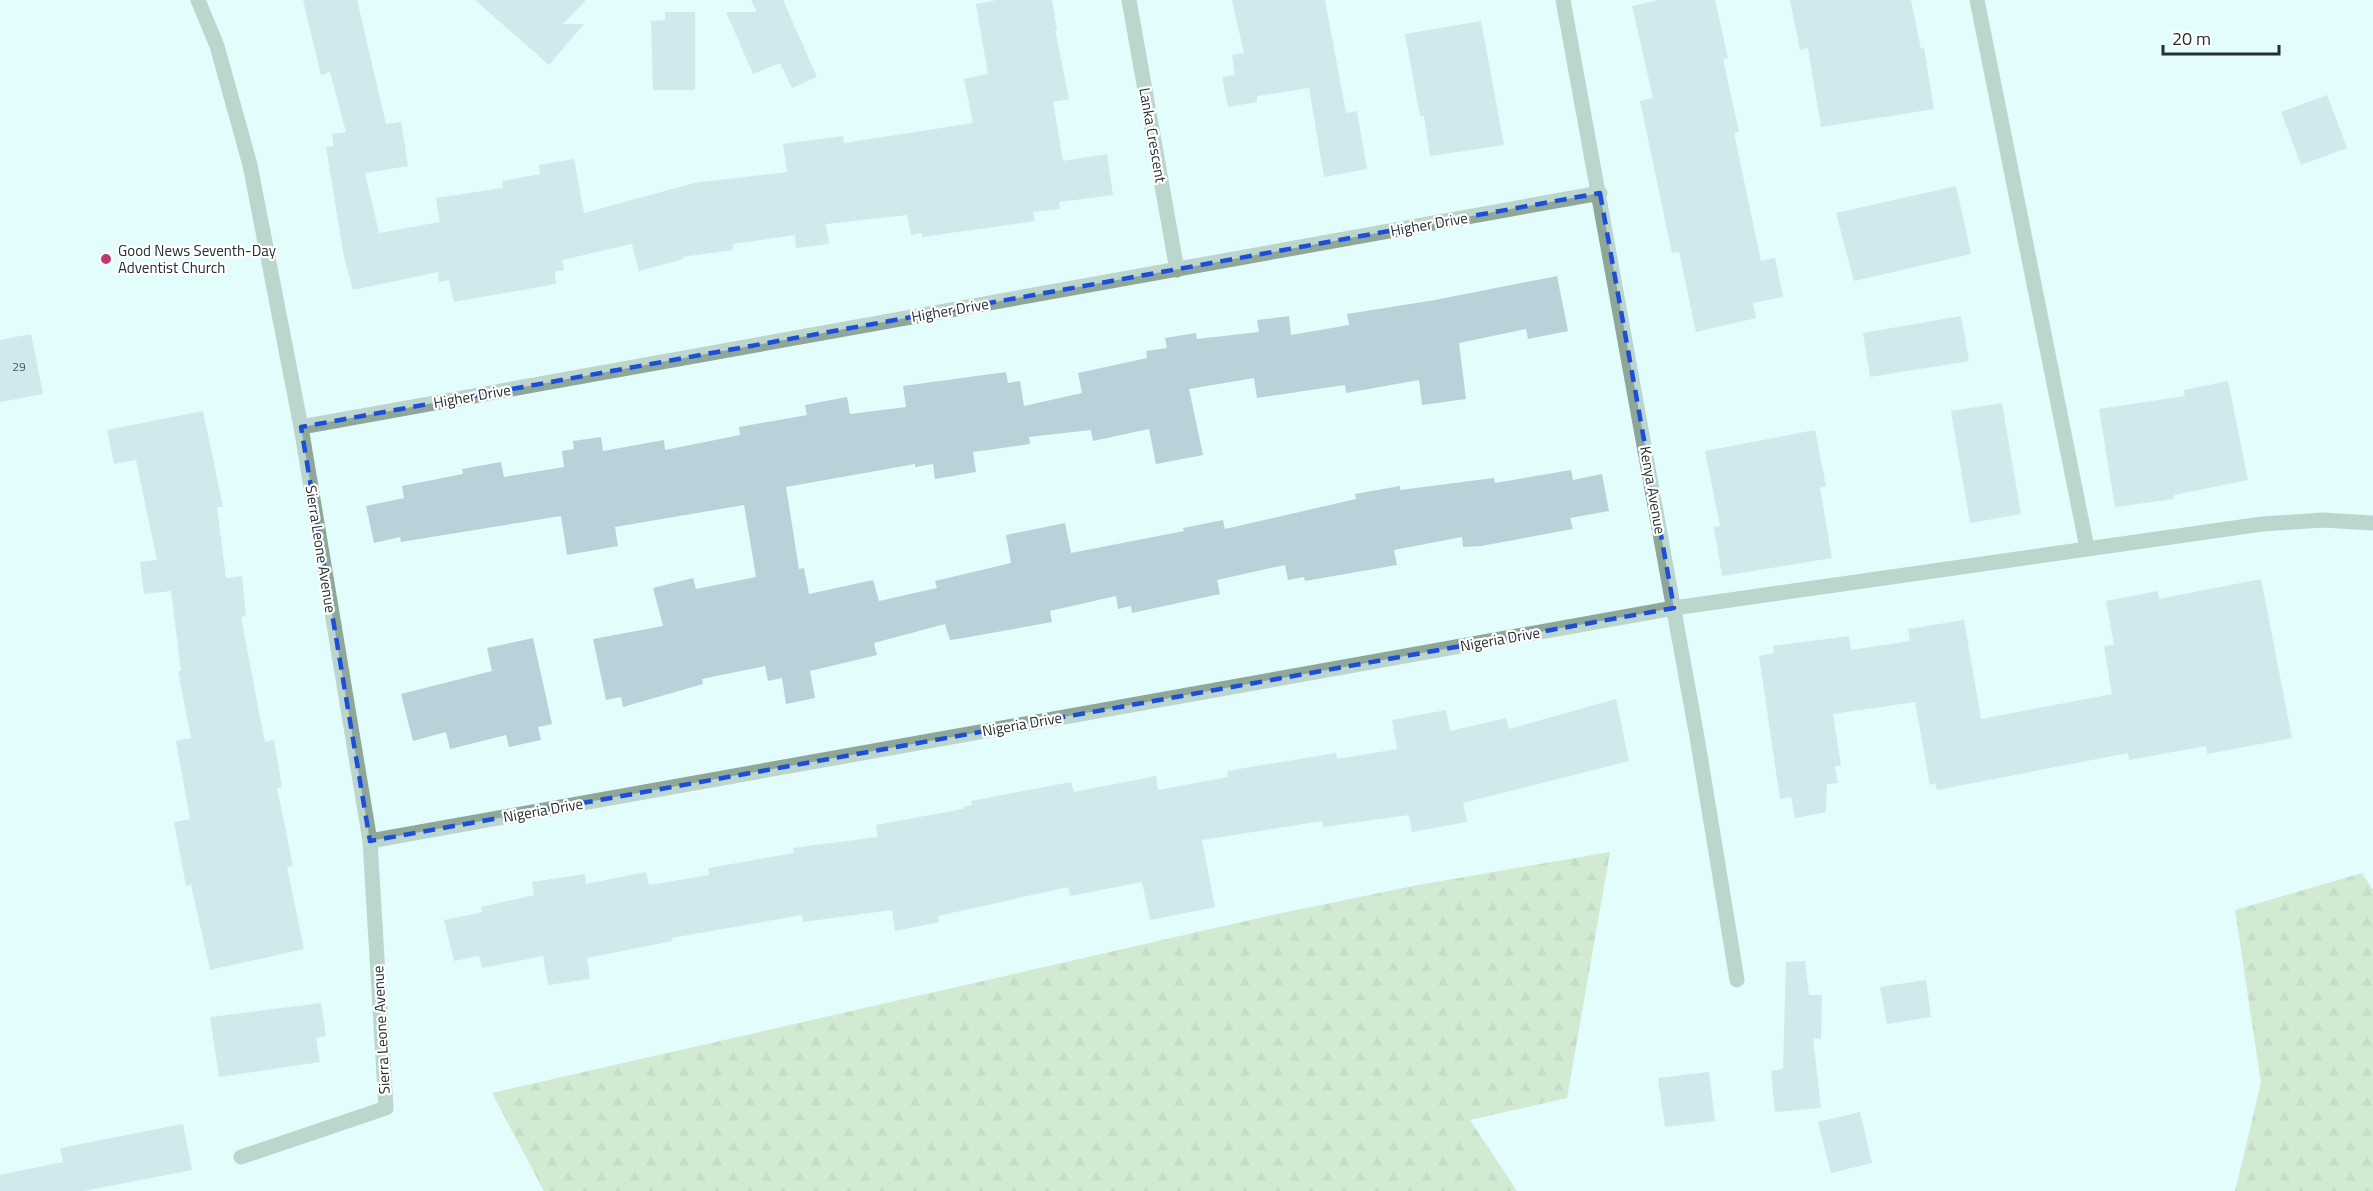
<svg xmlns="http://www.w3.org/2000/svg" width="2373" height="1191" viewBox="0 0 2373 1191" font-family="'Titillium Web',sans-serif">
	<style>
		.forest { fill: url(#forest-firs) }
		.building { fill: #bad1da }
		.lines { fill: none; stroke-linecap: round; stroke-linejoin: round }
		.minor { stroke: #8fa798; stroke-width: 15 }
		.marked { fill: none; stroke: #1d4ed8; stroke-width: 4.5; stroke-dasharray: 12 8; stroke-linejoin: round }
		.poi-dot { fill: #c03877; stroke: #fff; stroke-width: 2 }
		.labels { text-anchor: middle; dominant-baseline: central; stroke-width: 4.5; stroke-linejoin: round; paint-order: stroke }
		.number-label { font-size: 12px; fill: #4a585a }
		.street-label { font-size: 15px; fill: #252f2f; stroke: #fff }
		.poi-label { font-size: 15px; fill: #252f2f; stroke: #fff; text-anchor: start }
	</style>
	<defs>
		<pattern id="forest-firs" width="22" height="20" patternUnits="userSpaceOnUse" patternTransform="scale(1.5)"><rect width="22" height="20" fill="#bed39d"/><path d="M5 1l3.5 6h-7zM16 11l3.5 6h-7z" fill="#a3b588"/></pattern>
	</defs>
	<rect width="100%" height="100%" fill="#e2fdfb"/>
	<!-- forest -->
	<path class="forest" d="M 1610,852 L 1567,1098 L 1470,1120 L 1517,1191 L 544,1191 L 492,1093 L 1272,915 L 1418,885 Z
		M 2362,873 L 2373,890 L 2373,1191 L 2235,1191 L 2261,1083 L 2235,910 Z"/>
	<!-- building -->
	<path class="building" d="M 303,0 L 357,0 L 386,124 L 401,122 L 408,166 L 365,173 L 379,233 L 440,222 L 436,198 L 503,188 L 502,181 L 540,174 L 539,165 L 574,159 L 584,213 L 694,183 L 787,172 L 783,144 L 843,136 L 844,143 L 973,123 L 964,79 L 988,74 L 976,4 L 997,0 L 1052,0 L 1057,30 L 1055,30 L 1069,99 L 1053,102 L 1063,161 L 1107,154 L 1113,195 L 1059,202 L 1060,209 L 1033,212 L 1035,221 L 922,237 L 922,233 L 911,235 L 907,215 L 826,224 L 829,244 L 796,248 L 795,235 L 733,244 L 733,250 L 682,257 L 683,259 L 639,271 L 632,244 L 562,260 L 564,270 L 555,272 L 556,284 L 454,302 L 449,280 L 439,282 L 438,272 L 353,290 L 344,257 L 326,147 L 334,146 L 332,134 L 346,132 L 330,72 L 321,75 Z
		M 475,0 L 586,0 L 563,24 L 584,24 L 549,65 Z
		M 751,0 L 783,0 L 817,77 L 792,88 L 780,63 L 753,74 L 726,12 L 757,12 Z
		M 1232,0 L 1325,0 L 1346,113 L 1357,111 L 1367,169 L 1324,177 L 1309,88 L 1257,96 L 1257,102 L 1228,107 L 1222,77 L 1235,75 L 1232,55 L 1244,53 Z
		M 1659,0 L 1715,0 L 1728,58 L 1723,59 L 1739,132 L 1734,133 L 1761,261 L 1775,258 L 1783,297 L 1753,303 L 1756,318 L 1696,332 L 1679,252 L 1672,253 L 1640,101 L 1653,98 L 1632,6 Z
		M 1790,0 L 1911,0 L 1921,49 L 1924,48 L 1934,109 L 1821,127 L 1808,48 L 1800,50 Z
		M 665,12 L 695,12 L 695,90 L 653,90 L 651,21 L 665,20 Z
		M 1481,21 L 1504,145 L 1430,156 L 1424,116 L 1420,116 L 1405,34 Z
		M 2327,95 L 2347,148 L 2301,165 L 2281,112 Z
		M 1956,186 L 1971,254 L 1854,281 L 1836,213 Z
		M 1557,276 L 1568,331 L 1528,339 L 1526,329 L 1459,343 L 1466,399 L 1422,405 L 1419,380 L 1346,393 L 1345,385 L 1257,398 L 1254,378 L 1189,389 L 1203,455 L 1156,464 L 1149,429 L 1093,441 L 1091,430 L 1029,437 L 1030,444 L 973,452 L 976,472 L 935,479 L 933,464 L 915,467 L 915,464 L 786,487 L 799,569 L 804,568 L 809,594 L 873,580 L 879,601 L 937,588 L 935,581 L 1011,563 L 1006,535 L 1065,523 L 1071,553 L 1184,531 L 1183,528 L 1223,520 L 1225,529 L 1356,499 L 1355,494 L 1400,486 L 1400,490 L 1494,478 L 1495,483 L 1571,470 L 1573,480 L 1602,474 L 1609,511 L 1570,518 L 1573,529 L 1481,546 L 1463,547 L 1462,537 L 1394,550 L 1397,565 L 1305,581 L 1304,577 L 1288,580 L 1285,565 L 1217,580 L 1220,594 L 1132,613 L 1131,606 L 1118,609 L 1116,596 L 1050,611 L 1052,622 L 958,639 L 950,640 L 945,624 L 874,643 L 877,655 L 810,671 L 815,698 L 786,704 L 782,678 L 768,681 L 765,666 L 702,679 L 703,684 L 623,707 L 621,697 L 606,700 L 593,639 L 663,626 L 653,588 L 693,578 L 696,589 L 756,577 L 744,505 L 615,527 L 618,546 L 567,555 L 561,516 L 401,542 L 400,537 L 374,543 L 366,506 L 404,498 L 402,486 L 463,474 L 462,469 L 501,462 L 504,477 L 564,467 L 562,451 L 574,449 L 573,441 L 601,437 L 603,451 L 664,440 L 665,450 L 740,435 L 739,427 L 807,415 L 805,405 L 847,397 L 850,414 L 906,407 L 903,386 L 1006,372 L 1008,383 L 1020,381 L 1024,406 L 1082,393 L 1078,373 L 1147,358 L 1146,351 L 1167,348 L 1165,338 L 1196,333 L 1197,339 L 1259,332 L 1257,320 L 1289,316 L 1291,335 L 1349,325 L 1347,314 L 1435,300 Z
		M 1961,316 L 1969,361 L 1870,377 L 1863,333 Z
		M 31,334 L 43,394 L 0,402 L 0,340 Z
		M 2228,381 L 2248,480 L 2174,495 L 2174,499 L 2115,507 L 2099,409 L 2185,396 L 2184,390 Z
		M 2002,403 L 2021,514 L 1970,523 L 1951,411 Z
		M 203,411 L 223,507 L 217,507 L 226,578 L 242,576 L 246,616 L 241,617 L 263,733 L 265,742 L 274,740 L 282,787 L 277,788 L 293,866 L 287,867 L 304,949 L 210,970 L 191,885 L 186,886 L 174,822 L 190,819 L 176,741 L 191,738 L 178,671 L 181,671 L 171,591 L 144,594 L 140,562 L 157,560 L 136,460 L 114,464 L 107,430 Z
		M 1815,430 L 1826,486 L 1820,488 L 1832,558 L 1722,576 L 1714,527 L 1720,526 L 1705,451 Z
		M 2261,579 L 2292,738 L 2207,754 L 2206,746 L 2129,760 L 2128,753 L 1937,790 L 1935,783 L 1930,785 L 1915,702 L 1833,714 L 1841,766 L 1835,766 L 1838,783 L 1827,784 L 1826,812 L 1795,818 L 1791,797 L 1780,799 L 1759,656 L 1774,653 L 1773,646 L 1849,636 L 1851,650 L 1910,641 L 1908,629 L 1964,620 L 1981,719 L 2112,694 L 2104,646 L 2114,645 L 2106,601 L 2158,591 L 2159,599 Z
		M 533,638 L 552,724 L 538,727 L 541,740 L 509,747 L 506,735 L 450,749 L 446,732 L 413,741 L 401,694 L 492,671 L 487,648 Z
		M 1616,699 L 1629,761 L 1463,803 L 1467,822 L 1412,832 L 1409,815 L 1323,827 L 1322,821 L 1202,840 L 1215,907 L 1150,920 L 1142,882 L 1070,896 L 1068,887 L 938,916 L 939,922 L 895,931 L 892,910 L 803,922 L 802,915 L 671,938 L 672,941 L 587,958 L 590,979 L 548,985 L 543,956 L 482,968 L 479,956 L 454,961 L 444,920 L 483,912 L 481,907 L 534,895 L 532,882 L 585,874 L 586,884 L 646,872 L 649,885 L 709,875 L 708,868 L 794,853 L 793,848 L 878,837 L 876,825 L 963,809 L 963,807 L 972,805 L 971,801 L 1071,782 L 1074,792 L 1156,776 L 1158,790 L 1228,777 L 1227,771 L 1336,753 L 1337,759 L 1397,749 L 1392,720 L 1446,710 L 1450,731 L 1506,718 L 1509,729 Z
		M 1805,961 L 1809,995 L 1822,995 L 1821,1039 L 1813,1038 L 1821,1108 L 1775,1112 L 1771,1071 L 1783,1069 L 1786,962 Z
		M 1926,980 L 1931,1017 L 1887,1024 L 1880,987 Z
		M 321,1003 L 326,1036 L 316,1038 L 320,1062 L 219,1077 L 210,1017 Z
		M 1709,1072 L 1715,1121 L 1665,1127 L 1658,1078 Z
		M 1860,1112 L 1872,1163 L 1831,1173 L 1818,1122 Z
		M 183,1124 L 192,1170 L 84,1191 L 0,1191 L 0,1175 L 63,1162 L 60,1148 Z"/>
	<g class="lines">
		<!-- minor -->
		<path class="minor" d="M 198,0 L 217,46 L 250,165 L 301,427 L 370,841 L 386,1108 L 241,1157
			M 1129,0 L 1177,270
			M 1563,0 L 1697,737 L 1737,980
			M 1977,0 L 2087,548
			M 301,427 L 1600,193
			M 370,841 L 1674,608 L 2262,524 L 2323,520 L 2373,523"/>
	</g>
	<!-- marked area -->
	<path d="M0 0H2373V1191H0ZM 1600,193 L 1674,608 L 370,841 L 301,427 Z" fill="#e2fdfb" fill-opacity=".55" fill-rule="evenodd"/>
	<path class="marked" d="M 1600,193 L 1674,608 L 370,841 L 301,427 Z"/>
	<!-- markers -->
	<circle class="poi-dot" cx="106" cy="259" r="6"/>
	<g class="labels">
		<!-- number labels -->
		<g class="number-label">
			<text x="19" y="366">29</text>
		</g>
		<!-- street labels -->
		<g class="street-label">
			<text transform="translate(1153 135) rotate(80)">Lanka Crescent</text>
			<text transform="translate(1429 224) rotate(-10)">Higher Drive</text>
			<text transform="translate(950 310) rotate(-10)">Higher Drive</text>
			<text transform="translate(472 396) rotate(-10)">Higher Drive</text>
			<text transform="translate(1653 490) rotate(80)">Kenya Avenue</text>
			<text transform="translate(321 549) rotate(81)">Sierra Leone Avenue</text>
			<text transform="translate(1500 639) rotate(-10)">Nigeria Drive</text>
			<text transform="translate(1022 724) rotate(-10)">Nigeria Drive</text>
			<text transform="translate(543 810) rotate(-10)">Nigeria Drive</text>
			<text transform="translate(381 1030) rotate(-93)">Sierra Leone Avenue</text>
		</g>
		<!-- poi labels -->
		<g class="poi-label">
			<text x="118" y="250">Good News Seventh-Day<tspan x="118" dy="17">Adventist Church</tspan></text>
		</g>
	</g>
	<!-- scale -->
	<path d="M2163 45v9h116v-9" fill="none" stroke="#252f2f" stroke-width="3"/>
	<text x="2172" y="45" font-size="18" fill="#252f2f" stroke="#ffffff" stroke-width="4.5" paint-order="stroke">20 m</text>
</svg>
